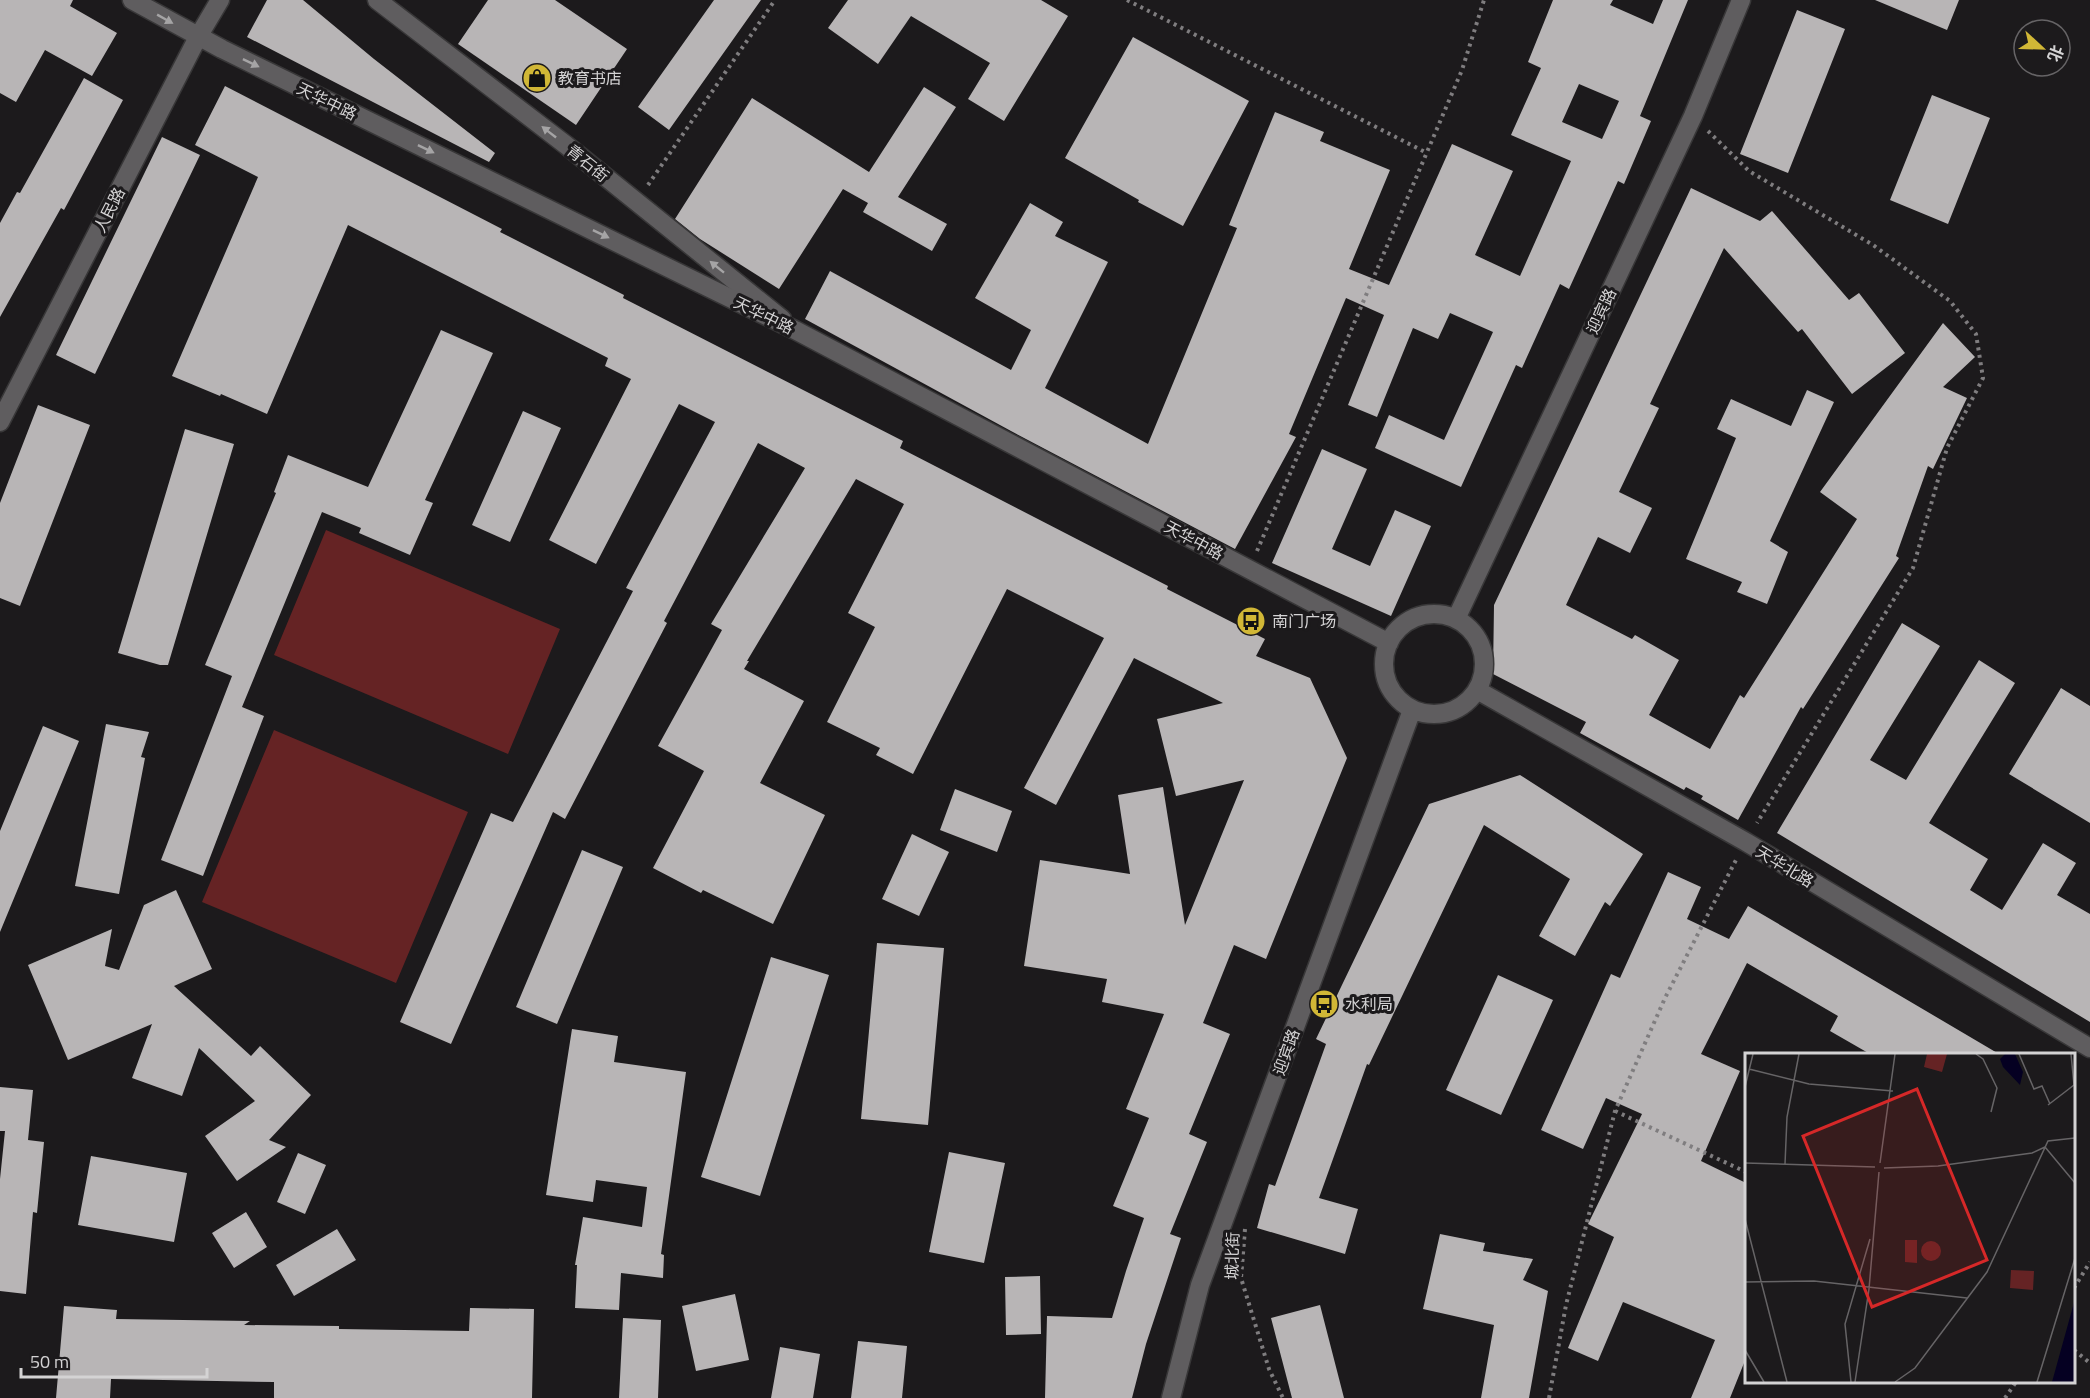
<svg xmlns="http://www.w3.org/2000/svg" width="2090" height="1398" viewBox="0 0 2090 1398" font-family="'Titillium Web','Noto Sans SC',sans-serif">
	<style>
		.green { fill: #652324 }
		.building { fill: #b8b5b6; fill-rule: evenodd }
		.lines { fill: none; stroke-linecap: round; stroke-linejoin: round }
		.street-casing { stroke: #383738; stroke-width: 21 }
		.secondary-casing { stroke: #383738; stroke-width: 21 }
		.path { stroke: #7f7d7f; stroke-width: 4; stroke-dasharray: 3 4.5; stroke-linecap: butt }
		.street { stroke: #5f5d5f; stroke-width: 18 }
		.secondary { stroke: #5f5d5f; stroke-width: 18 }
		.oneway { fill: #a5a4a5 }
		.labels { text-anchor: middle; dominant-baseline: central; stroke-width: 6; stroke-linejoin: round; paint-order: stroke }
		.poi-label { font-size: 16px; fill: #d4d3d4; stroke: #1c1a1c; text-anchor: start }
		.street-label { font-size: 16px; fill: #d4d3d4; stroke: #1c1a1c }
		.inset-road { fill: none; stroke: #666466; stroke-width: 1.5 }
		.view { fill: #d62828; fill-opacity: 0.15; stroke: #d62828; stroke-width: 3 }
		.inset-edge { fill: none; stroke: #d4d3d4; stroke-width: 3 }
	</style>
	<rect width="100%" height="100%" fill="#1c1a1c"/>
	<!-- green -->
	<path class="green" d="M 326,530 L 560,629 L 508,754 L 274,655 Z
		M 274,730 L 468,812 L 396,983 L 202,902 Z"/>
	<!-- building -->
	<path class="building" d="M 0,0 L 73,0 L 70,6 L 117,33 L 92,76 L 45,50 L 16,102 L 0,93 Z
		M 267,0 L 303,0 L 374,59 L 495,153 L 489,162 L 247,37 Z
		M 488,0 L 555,0 L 627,49 L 576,125 L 458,44 Z
		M 714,0 L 761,0 L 669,130 L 638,107 Z
		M 848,0 L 1041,0 L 1068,16 L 1004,121 L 968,99 L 990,63 L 911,16 L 878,64 L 828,28 Z
		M 1553,0 L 1613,0 L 1610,5 L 1653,24 L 1663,0 L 1688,0 L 1640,116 L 1651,121 L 1624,184 L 1618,181 L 1569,289 L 1560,284 L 1522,368 L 1516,365 L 1461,487 L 1375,448 L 1389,415 L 1444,440 L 1493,332 L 1450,313 L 1438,339 L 1413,328 L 1377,417 L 1348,405 L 1384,315 L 1346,298 L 1289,434 L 1296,437 L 1235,549 L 1011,431 L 805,319 L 830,271 L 1011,370 L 1031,330 L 975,298 L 1030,203 L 1063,222 L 1055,236 L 1108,262 L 1045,388 L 1148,444 L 1237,228 L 1229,225 L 1275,112 L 1324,132 L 1320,141 L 1390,170 L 1349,269 L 1389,285 L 1452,144 L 1513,171 L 1475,255 L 1520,276 L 1571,161 L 1511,135 L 1541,68 L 1528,62 ZM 1579,84 L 1619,101 L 1602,139 L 1562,122 Z
		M 1875,0 L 1959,0 L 1947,30 Z
		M 1797,10 L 1845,29 L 1788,173 L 1740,154 Z
		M 1133,37 L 1249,101 L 1183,226 L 1138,202 L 1139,200 L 1065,158 Z
		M 84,78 L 123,100 L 64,210 L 61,208 L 0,317 L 0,223 L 17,192 L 20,193 Z
		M 225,86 L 502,229 L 500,232 L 624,295 L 623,298 L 903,441 L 900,448 L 1168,586 L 1167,589 L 1265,639 L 1256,656 L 1310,678 L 1347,758 L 1266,959 L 1234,945 L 1203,1023 L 1230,1034 L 1189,1134 L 1207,1142 L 1170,1234 L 1181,1238 L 1146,1344 L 1132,1398 L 1045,1398 L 1047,1316 L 1112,1318 L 1126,1271 L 1144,1218 L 1113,1206 L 1149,1118 L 1126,1109 L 1164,1014 L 1102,1002 L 1107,979 L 1024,966 L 1040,860 L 1130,874 L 1118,795 L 1163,787 L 1185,925 L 1244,780 L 1176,796 L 1157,719 L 1223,703 L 1134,658 L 1056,805 L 1024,788 L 1104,638 L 1007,589 L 913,774 L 876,755 L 880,748 L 827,722 L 875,627 L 848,613 L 904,504 L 856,479 L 747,661 L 749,661 L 744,669 L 804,701 L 760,783 L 825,815 L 773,924 L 703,890 L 701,893 L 653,868 L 704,771 L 658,746 L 722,630 L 711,624 L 805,468 L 758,443 L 664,621 L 667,623 L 565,819 L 553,812 L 451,1044 L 400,1022 L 491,813 L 513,822 L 633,591 L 626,588 L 715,422 L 679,404 L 596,564 L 549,540 L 631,379 L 605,366 L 608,358 L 348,225 L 267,414 L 221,394 L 220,396 L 172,376 L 258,177 L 195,145 Z
		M 924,87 L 956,107 L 898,197 L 947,224 L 932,251 L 863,212 L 868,203 L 843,189 L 779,289 L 700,239 L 675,219 L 752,98 L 869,172 Z
		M 1932,95 L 1990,118 L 1948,224 L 1890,200 Z
		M 162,137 L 200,155 L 95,374 L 56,355 Z
		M 1691,188 L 1760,221 L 1772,211 L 1849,300 L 1859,293 L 1905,353 L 1852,394 L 1802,329 L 1798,332 L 1724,248 L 1650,404 L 1659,408 L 1619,492 L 1652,508 L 1630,553 L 1598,537 L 1566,605 L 1632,639 L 1635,635 L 1679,660 L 1649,715 L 1710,749 L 1740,695 L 1744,698 L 1857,519 L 1820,492 L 1943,323 L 1975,357 L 1943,387 L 1967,398 L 1933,469 L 1928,466 L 1896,556 L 1899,558 L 1803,709 L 1801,707 L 1738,820 L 1701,799 L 1703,796 L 1686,787 L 1684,790 L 1580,733 L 1586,722 L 1493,674 L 1494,605 Z
		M 441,330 L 493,353 L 425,500 L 433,503 L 410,555 L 359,533 L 361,528 L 322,512 L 242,707 L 264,716 L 203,876 L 161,860 L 232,676 L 205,665 L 276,493 L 274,492 L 288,455 L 368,487 Z
		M 1807,390 L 1834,402 L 1770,541 L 1788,552 L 1767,604 L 1737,592 L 1742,582 L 1686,559 L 1736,438 L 1717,429 L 1731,399 L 1791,426 Z
		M 38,405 L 90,425 L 20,606 L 0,598 L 0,503 Z
		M 523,411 L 561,428 L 510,542 L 472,525 Z
		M 185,429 L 234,444 L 168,665 L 160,665 L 118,653 Z
		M 1322,449 L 1367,469 L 1332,549 L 1370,566 L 1395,510 L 1431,526 L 1391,616 L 1272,563 Z
		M 1902,623 L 1940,646 L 1870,760 L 1906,780 L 1979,660 L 2015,683 L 1929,823 L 1988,859 L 1970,890 L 2002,910 L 2043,843 L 2076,863 L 2057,895 L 2090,914 L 2090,1022 L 1777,833 Z
		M 2061,688 L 2090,706 L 2090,823 L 2009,774 Z
		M 106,724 L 149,732 L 141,757 L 145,758 L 119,894 L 75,886 Z
		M 43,726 L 79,741 L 0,932 L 0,831 Z
		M 1520,775 L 1643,854 L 1610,906 L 1605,902 L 1575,956 L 1539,936 L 1570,879 L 1484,825 L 1369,1065 L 1367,1064 L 1319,1198 L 1358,1209 L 1345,1254 L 1257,1228 L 1269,1184 L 1275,1186 L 1326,1044 L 1316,1039 L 1429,804 Z
		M 955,789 L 1012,811 L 997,852 L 940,830 Z
		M 912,834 L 949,852 L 919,916 L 882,899 Z
		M 582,850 L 623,867 L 557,1024 L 516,1007 Z
		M 1668,872 L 1701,887 L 1687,919 L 1729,939 L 1748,906 L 1999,1054 L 1870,1054 L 1830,1031 L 1838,1016 L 1747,963 L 1701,1054 L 1740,1071 L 1701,1161 L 1746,1183 L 1746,1358 L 1730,1398 L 1691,1398 L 1715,1340 L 1623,1302 L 1598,1361 L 1568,1348 L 1614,1237 L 1588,1224 L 1642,1114 L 1606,1098 L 1583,1149 L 1541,1130 L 1611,974 L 1620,978 Z
		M 176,890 L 212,969 L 174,986 L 251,1056 L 260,1046 L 311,1095 L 269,1140 L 286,1147 L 237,1181 L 205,1136 L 255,1101 L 199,1048 L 182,1096 L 132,1078 L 152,1024 L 68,1060 L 28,965 L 112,929 L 105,966 L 119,970 L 144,905 Z
		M 877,943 L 944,948 L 928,1125 L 861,1119 Z
		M 771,957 L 829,975 L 760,1196 L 701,1177 Z
		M 1498,975 L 1553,1000 L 1501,1115 L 1446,1090 Z
		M 572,1029 L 618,1036 L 614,1062 L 686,1072 L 661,1254 L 664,1255 L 663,1278 L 621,1273 L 619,1310 L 575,1308 L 577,1265 L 575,1265 L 583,1217 L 642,1227 L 647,1187 L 596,1180 L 593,1202 L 546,1195 Z
		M 0,1087 L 33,1090 L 28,1140 L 44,1142 L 37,1213 L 33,1212 L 26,1294 L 0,1291 L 0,1179 L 5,1131 L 0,1131 Z
		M 949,1152 L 1005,1163 L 984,1263 L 929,1252 Z
		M 298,1153 L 326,1165 L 305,1214 L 277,1202 Z
		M 91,1156 L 187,1173 L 174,1242 L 78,1225 Z
		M 246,1212 L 267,1247 L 234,1268 L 212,1233 Z
		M 337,1229 L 356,1260 L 294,1296 L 276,1265 Z
		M 1440,1234 L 1485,1243 L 1483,1251 L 1533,1259 L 1523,1280 L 1548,1291 L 1529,1398 L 1481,1398 L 1494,1325 L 1423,1309 Z
		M 1040,1276 L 1041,1334 L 1006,1335 L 1005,1277 Z
		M 735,1294 L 749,1360 L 696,1371 L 682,1306 Z
		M 1320,1305 L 1344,1398 L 1292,1398 L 1271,1318 Z
		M 64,1306 L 117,1310 L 116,1319 L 250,1321 L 244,1325 L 339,1326 L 339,1329 L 469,1331 L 470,1308 L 534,1309 L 532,1398 L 274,1398 L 274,1382 L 111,1379 L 110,1398 L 56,1398 Z
		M 623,1318 L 661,1320 L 658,1398 L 619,1398 Z
		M 858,1341 L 907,1346 L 902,1398 L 851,1398 Z
		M 780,1347 L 820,1354 L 813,1398 L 771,1398 Z"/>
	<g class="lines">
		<!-- street casing -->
		<g class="street-casing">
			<path id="street" d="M 377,0 L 566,145 L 782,319"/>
		</g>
		<!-- secondary casing -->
		<g class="secondary-casing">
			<path id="secondary" d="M 132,0 L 222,49 L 795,330 L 1389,643
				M 0,422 L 198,37 L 220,0
				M1384 664a50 50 0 1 1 100 0a50 50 0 1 1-100 0Z
				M 1456,619 L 1693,116 L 1741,0
				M 1477,690 L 1746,842 L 2090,1048
				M 1171,1398 L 1200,1285 L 1412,710"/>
		</g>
		<!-- path -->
		<path class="path" d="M 1127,0 L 1427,153
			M 1708,131 L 1749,171 L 1873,245 L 1950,301 L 1976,334 L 1983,378 L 1947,448 L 1913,568 L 1757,823
			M 648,185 L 775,0
			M 1257,551 L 1462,70 L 1484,0
			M 1615,1111 L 1746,1172
			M 1245,1229 L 1241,1278 L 1269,1369 L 1283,1398
			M 2074,1288 L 2090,1262
			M 2074,1350 L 2090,1363
			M 1549,1398 L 1566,1305 L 1615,1111 L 1665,998 L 1737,858
			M 2005,1398 L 2016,1382"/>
		<!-- street -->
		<use href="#street" class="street"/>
		<!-- secondary -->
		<use href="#secondary" class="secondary"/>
	</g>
	<!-- one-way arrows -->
	<defs><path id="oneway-solid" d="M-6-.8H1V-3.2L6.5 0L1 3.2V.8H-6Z" transform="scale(1.5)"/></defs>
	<g class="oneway">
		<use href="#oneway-solid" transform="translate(165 19) rotate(29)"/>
		<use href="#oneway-solid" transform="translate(251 63) rotate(26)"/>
		<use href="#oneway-solid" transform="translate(549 132) rotate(-142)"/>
		<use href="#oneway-solid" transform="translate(426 149) rotate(26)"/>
		<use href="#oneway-solid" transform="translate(601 234) rotate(26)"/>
		<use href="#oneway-solid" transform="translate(717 267) rotate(-141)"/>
	</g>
	<!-- icons -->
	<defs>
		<g id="shop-disc" transform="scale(1.5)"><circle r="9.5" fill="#d1b736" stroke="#1c1a1c"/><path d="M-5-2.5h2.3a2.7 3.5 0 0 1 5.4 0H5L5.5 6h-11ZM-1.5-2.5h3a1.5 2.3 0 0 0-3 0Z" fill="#111"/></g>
		<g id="bus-disc" transform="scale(1.5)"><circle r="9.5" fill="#d1b736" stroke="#1c1a1c"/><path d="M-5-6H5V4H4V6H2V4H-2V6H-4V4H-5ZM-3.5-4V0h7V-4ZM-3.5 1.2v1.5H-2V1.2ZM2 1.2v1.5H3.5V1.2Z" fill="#111"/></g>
	</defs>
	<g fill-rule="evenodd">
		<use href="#shop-disc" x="537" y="78"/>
		<use href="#bus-disc" x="1251" y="621"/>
		<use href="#bus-disc" x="1324" y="1004"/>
	</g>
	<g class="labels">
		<!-- poi labels -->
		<g class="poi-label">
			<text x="558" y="78">教育书店</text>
			<text x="1272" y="621">南门广场</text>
			<text x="1345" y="1004">水利局</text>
		</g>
		<!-- street labels -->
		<g class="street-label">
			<text transform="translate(327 101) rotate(26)">天华中路</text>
			<text transform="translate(588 163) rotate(39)">青石街</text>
			<text transform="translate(109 210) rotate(-63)">人民路</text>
			<text transform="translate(1601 311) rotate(-65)">迎宾路</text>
			<text transform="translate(764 315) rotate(26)">天华中路</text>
			<text transform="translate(1194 540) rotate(28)">天华中路</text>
			<text transform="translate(1785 866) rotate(31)">天华北路</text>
			<text transform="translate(1286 1052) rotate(-70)">迎宾路</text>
			<text transform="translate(1232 1256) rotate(-89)">城北街</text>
		</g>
	</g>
	<!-- overview -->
	<g transform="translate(1745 1053)">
		<rect width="330" height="330" fill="#1c1a1c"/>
		<path d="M 182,1 L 202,1 L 197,19 L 179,14 ZM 160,187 L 172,187 L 172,210 L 160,209 ZM176 198a10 10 0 1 1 20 0a10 10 0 1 1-20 0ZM 266,217 L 289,218 L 288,237 L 265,235 Z" fill="#652324"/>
		<path d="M 260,1 L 270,1 L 278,19 L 275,32 L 258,14 L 255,6 ZM 330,246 L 330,329 L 307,329 Z" fill="#050022"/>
		<path class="inset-road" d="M 231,1 L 238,6 L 252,35 L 246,59M 274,1 L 289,36 L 297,33 L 305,51M 4,16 L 64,31 L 148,38M 0,34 L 8,1M 303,52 L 329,32 L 326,1M 300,94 L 330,130M 0,110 L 130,114M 135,110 L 150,1M 40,111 L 42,64 L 54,1M 139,115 L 193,113 L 287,100 L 300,94M 0,166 L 42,329M 0,229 L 69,228 L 222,245M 0,297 L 19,329M 106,329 L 100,271 L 125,186M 110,329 L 124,236 L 134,119M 150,329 L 170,315 L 242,219 L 303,88 L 330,85M 292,329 L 330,205"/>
		<path class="view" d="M 172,36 L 242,207 L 127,254 L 58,83 Z"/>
		<rect width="330" height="330" class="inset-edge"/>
	</g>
	<!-- north arrow -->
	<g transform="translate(2042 48) rotate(112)"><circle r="28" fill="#1c1a1c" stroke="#666466" stroke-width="1.5"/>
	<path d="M0-4.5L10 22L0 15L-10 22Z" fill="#d1b736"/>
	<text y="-9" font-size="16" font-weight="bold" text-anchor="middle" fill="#d4d3d4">北</text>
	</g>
	<!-- scale -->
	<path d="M21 1368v9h186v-9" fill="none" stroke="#d4d3d4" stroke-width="3"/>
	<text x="30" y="1368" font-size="18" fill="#d4d3d4" stroke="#1c1a1c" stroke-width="4.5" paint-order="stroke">50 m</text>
</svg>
